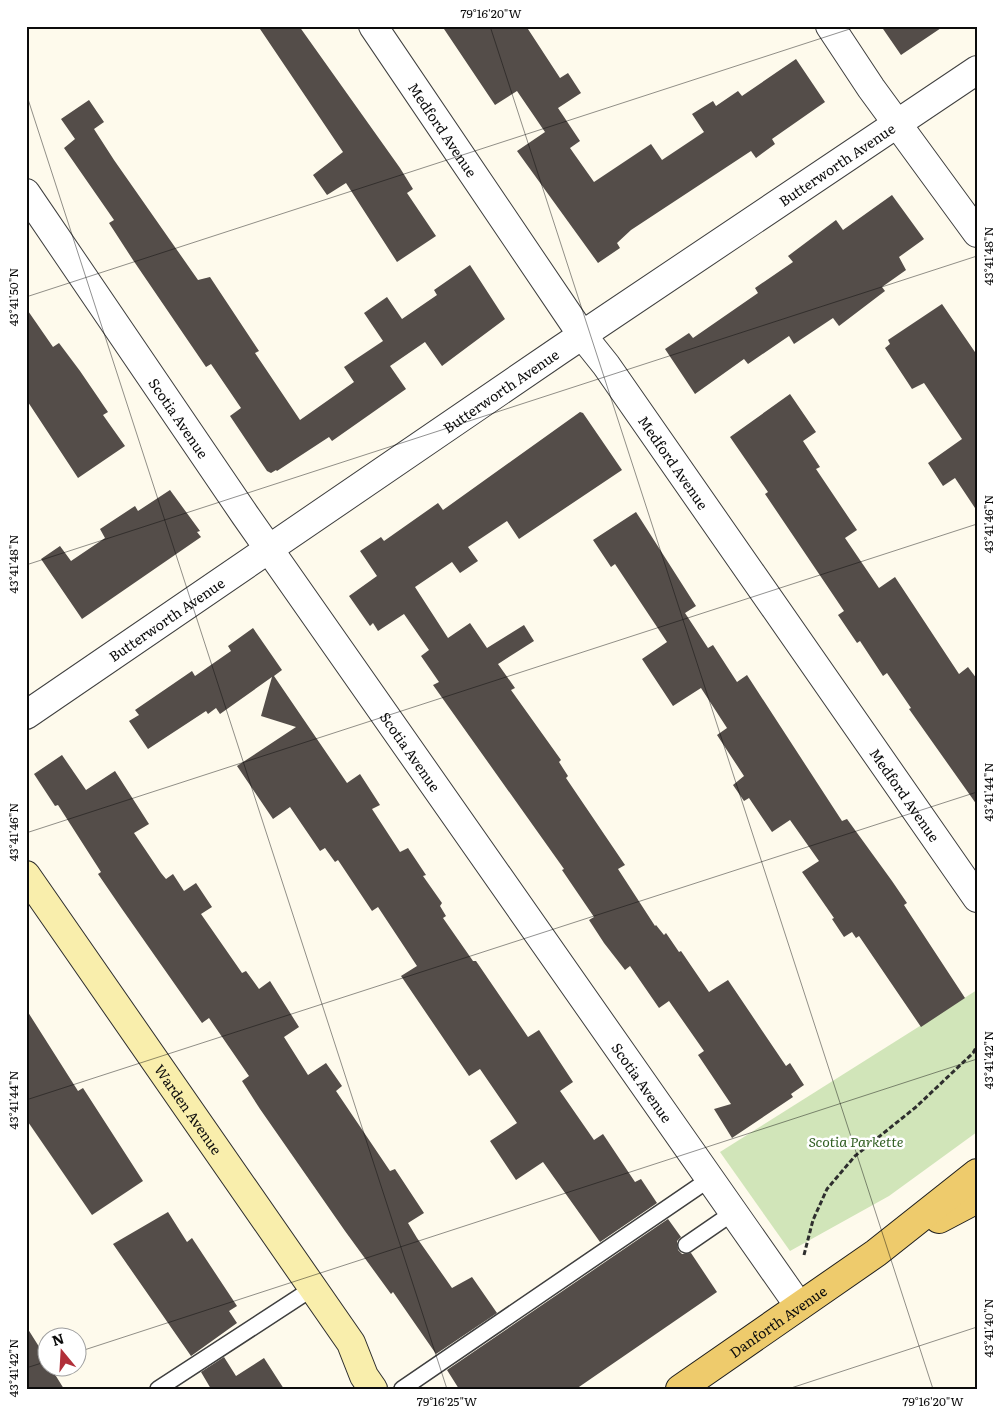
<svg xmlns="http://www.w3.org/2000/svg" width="1003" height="1415" viewBox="0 0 1003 1415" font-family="Literata,serif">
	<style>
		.green { fill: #d1e5b9 }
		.building { fill: #544d49 }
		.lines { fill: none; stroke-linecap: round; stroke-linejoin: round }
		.lane-casing { stroke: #3f3f3f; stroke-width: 18 }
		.street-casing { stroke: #3f3f3f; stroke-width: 30 }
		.secondary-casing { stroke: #2e2e2e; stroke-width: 30 }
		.primary-casing { stroke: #1d1d1d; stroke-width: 30 }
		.path { stroke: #2e2e2e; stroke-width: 3; stroke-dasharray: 5 2.5; stroke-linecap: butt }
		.lane { stroke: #fff; stroke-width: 15 }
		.street { stroke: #fff; stroke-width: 28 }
		.secondary { stroke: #f9eeac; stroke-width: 28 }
		.primary { stroke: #eecb6c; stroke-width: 28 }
		.ticks { fill: none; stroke: #0c0c0c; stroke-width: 1; stroke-opacity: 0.45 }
		.labels { text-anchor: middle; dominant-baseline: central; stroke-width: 5; stroke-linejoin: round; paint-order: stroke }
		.street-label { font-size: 14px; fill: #0c0c0c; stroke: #fff }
		.park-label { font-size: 14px; font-style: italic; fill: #305e22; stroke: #fff }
		.neatline { fill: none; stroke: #0c0c0c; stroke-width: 2 }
		.ticks-label { font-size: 12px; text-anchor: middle; fill: #0c0c0c }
	</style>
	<rect width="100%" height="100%" fill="#fefaec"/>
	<!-- green -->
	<path class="green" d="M 977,990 L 977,1132 L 889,1196 L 790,1251 L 720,1152 Z"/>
	<!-- building -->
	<path class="building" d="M 258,26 L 299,26 L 400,168 L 413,189 L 407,193 L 436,236 L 397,262 L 346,183 L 327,195 L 313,175 L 343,152 Z
		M 442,26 L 526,26 L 560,78 L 568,73 L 581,93 L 558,108 L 580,141 L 570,148 L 594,182 L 651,144 L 662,160 L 704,132 L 692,114 L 713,101 L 716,106 L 738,91 L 742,96 L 796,59 L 825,102 L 772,139 L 775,144 L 756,158 L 751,151 L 631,230 L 617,243 L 620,248 L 598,263 L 517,151 L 545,132 L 517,91 L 495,105 Z
		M 881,26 L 944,26 L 901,55 Z
		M 89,100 L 104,122 L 94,129 L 114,160 L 198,280 L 210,277 L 259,351 L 255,353 L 300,420 L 354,382 L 344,367 L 383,341 L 364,313 L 387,297 L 402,319 L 437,295 L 434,290 L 470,265 L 505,319 L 442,366 L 425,342 L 390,366 L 406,389 L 332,441 L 329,437 L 277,471 L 276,470 L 271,473 L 267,471 L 230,416 L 241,408 L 211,364 L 206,367 L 133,260 L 109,223 L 114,220 L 64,148 L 75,139 L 61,119 Z
		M 892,195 L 924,239 L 899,257 L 906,270 L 882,287 L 885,291 L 839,326 L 833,318 L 794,344 L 789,336 L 748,364 L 744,359 L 695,394 L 665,349 L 689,333 L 693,338 L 758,293 L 755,288 L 793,262 L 788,256 L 836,220 L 843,230 Z
		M 942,304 L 977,355 L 977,511 L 955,478 L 943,486 L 928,463 L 962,439 L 924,383 L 912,389 L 885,348 L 890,344 L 888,340 Z
		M 26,308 L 53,347 L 59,343 L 80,371 L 108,412 L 103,415 L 125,446 L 78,478 L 26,399 Z
		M 790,394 L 816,432 L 803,441 L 820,467 L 816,469 L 857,530 L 845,538 L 879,588 L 895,577 L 959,674 L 968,667 L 977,679 L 977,805 L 909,709 L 911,708 L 887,673 L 883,676 L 860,641 L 857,643 L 838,615 L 844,611 L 765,494 L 768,492 L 730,437 Z
		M 580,412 L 583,413 L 622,470 L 519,539 L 507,521 L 468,547 L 478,561 L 460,573 L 452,562 L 415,587 L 448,638 L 470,623 L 487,648 L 524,625 L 534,641 L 498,664 L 515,688 L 511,690 L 561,760 L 559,762 L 568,776 L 566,778 L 625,865 L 618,869 L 655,926 L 656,925 L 664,935 L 666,933 L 679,952 L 681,951 L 709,992 L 728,980 L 786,1066 L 790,1063 L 804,1085 L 791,1094 L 793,1097 L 732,1138 L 714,1109 L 731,1104 L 698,1055 L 704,1051 L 669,1001 L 659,1008 L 630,966 L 625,970 L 604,943 L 589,920 L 594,917 L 562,870 L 564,869 L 433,685 L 439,682 L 421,656 L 429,650 L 404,614 L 378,631 L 373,623 L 370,626 L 349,596 L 377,576 L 360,551 L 381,537 L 384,541 L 438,503 L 443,510 Z
		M 170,490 L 200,531 L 197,532 L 201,537 L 82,619 L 41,559 L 60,546 L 71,561 L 105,538 L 100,529 L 135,506 L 138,511 Z
		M 636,512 L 696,606 L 685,613 L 708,648 L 713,645 L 737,682 L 747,675 L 842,821 L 847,819 L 892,881 L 907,903 L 904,905 L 965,998 L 921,1027 L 859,936 L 856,938 L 852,932 L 844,937 L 832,919 L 834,918 L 802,872 L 819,861 L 790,820 L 772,832 L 749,798 L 744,801 L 733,785 L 744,776 L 717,735 L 727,728 L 701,688 L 673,706 L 642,659 L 667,642 L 615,564 L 611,567 L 593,540 Z
		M 253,628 L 282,670 L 274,676 L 347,783 L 360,774 L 380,805 L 372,809 L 400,852 L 408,848 L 426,875 L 423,876 L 442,903 L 440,906 L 446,916 L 443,918 L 473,961 L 476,961 L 528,1037 L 539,1030 L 554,1053 L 573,1082 L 560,1091 L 594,1140 L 603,1134 L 635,1182 L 641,1179 L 657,1203 L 600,1242 L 543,1162 L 516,1180 L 490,1141 L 517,1123 L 480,1069 L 469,1076 L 401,976 L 417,966 L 378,907 L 372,911 L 338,860 L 335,862 L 325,848 L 320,851 L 290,807 L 273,819 L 237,766 L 296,727 L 261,716 L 272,677 L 220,714 L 216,708 L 208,714 L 206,711 L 148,749 L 129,721 L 139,715 L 135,710 L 192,671 L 195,676 L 231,651 L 228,646 Z
		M 62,755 L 86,790 L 115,771 L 149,824 L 134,833 L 161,873 L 166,879 L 173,874 L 184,891 L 196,883 L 212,907 L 201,914 L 242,973 L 246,971 L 259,989 L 270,981 L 299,1027 L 284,1037 L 308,1075 L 326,1063 L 342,1086 L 336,1091 L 390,1171 L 395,1169 L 424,1213 L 408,1223 L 417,1238 L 452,1288 L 472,1277 L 497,1313 L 436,1354 L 393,1292 L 391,1294 L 345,1231 L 260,1109 L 242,1081 L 249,1076 L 209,1018 L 202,1023 L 122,909 L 98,874 L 101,872 L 58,805 L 55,806 L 34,774 Z
		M 26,1009 L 78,1091 L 83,1088 L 143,1181 L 92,1215 L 26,1119 Z
		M 168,1212 L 187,1242 L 192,1238 L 237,1306 L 229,1311 L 237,1323 L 191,1356 L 113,1244 Z
		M 668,1219 L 681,1237 L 677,1241 L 678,1250 L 682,1254 L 691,1253 L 717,1292 L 576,1389 L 459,1389 L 447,1370 Z
		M 26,1326 L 48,1361 L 48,1368 L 51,1368 L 64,1389 L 26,1389 Z
		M 224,1357 L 236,1376 L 264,1358 L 284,1389 L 211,1389 L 201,1372 Z"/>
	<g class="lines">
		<!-- lane casing -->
		<g class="lane-casing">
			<path id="lane" d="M 686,1245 L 734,1212
				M 158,1389 L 313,1288
				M 402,1389 L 711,1178"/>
		</g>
		<!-- street casing -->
		<g class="street-casing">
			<g id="street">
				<path id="s1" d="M 373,26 L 582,335 L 606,365 L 977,898"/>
				<path d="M 830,26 L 871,88 L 977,233"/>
				<path id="s2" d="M 26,193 L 245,515 L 799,1306"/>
				<path id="s3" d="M 26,715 L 560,350 L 977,70"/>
			</g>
		</g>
		<!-- secondary casing -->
		<g class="secondary-casing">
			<g id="secondary">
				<path id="s4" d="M 26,875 L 351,1343 L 364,1376 L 373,1389"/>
			</g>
		</g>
		<!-- primary casing -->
		<g class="primary-casing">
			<g id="primary">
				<path d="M 939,1219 L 977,1199"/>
				<path id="s5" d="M 680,1389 L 876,1253 L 977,1173"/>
			</g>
		</g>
		<!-- path -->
		<path class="path" d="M 804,1255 L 813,1220 L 827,1189 L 855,1156 L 916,1107 L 973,1053 L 977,1046"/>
		<!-- lane -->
		<use href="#lane" class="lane"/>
		<!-- street -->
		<use href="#street" class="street"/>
		<!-- secondary -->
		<use href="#secondary" class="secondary"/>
		<!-- primary -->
		<use href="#primary" class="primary"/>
	</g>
	<!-- ticks -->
	<path class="ticks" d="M 490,26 L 933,1389M 976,26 L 977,28M 26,29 L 35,26M 26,93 L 447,1389M 26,297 L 859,26M 26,565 L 977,256M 26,833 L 977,524M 26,1100 L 977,792M 78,1352 L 977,1059M 26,1368 L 48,1361M 788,1389 L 977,1327"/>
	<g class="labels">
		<!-- street labels -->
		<g class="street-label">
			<text stroke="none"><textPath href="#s1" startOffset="125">Medford Avenue</textPath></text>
			<text stroke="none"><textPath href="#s3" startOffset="980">Butterworth Avenue</textPath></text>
			<text stroke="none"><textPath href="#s3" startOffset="575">Butterworth Avenue</textPath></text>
			<text stroke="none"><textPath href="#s2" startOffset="272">Scotia Avenue</textPath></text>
			<text stroke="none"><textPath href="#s1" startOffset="530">Medford Avenue</textPath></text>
			<text stroke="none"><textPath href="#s3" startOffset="170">Butterworth Avenue</textPath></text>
			<text stroke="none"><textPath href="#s2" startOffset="678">Scotia Avenue</textPath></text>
			<text stroke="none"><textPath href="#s1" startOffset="935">Medford Avenue</textPath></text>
			<text stroke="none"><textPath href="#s2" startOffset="1082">Scotia Avenue</textPath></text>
			<text stroke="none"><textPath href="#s4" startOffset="285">Warden Avenue</textPath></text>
			<text stroke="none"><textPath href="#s5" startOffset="119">Danforth Avenue</textPath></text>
		</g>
		<!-- park labels -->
		<g class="park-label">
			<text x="856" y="1141">Scotia Parkette</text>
		</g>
	</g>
	<!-- border -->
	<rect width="1003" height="1415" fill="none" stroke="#ffffff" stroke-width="55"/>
	<!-- north arrow -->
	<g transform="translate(62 1352) rotate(342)"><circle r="24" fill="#ffffff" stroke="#9e9e9e"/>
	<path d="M0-4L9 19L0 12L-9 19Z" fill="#b12f39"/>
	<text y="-8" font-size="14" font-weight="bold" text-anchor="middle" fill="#0c0c0c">N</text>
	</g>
	<rect x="28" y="28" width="948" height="1360" class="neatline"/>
	<g class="ticks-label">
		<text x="491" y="18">79°16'20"W</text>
		<text transform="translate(989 256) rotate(-90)" y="4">43°41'48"N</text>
		<text transform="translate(14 297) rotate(-90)" y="4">43°41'50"N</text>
		<text transform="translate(989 524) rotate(-90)" y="4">43°41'46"N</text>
		<text transform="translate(14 564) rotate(-90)" y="4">43°41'48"N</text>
		<text transform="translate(989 792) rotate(-90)" y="4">43°41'44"N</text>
		<text transform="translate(14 832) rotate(-90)" y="4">43°41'46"N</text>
		<text transform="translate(989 1060) rotate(-90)" y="4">43°41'42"N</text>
		<text transform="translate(14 1100) rotate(-90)" y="4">43°41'44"N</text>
		<text transform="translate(989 1328) rotate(-90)" y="4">43°41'40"N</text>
		<text transform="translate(14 1368) rotate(-90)" y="4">43°41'42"N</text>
		<text x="447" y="1406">79°16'25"W</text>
		<text x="933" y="1406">79°16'20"W</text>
	</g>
</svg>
